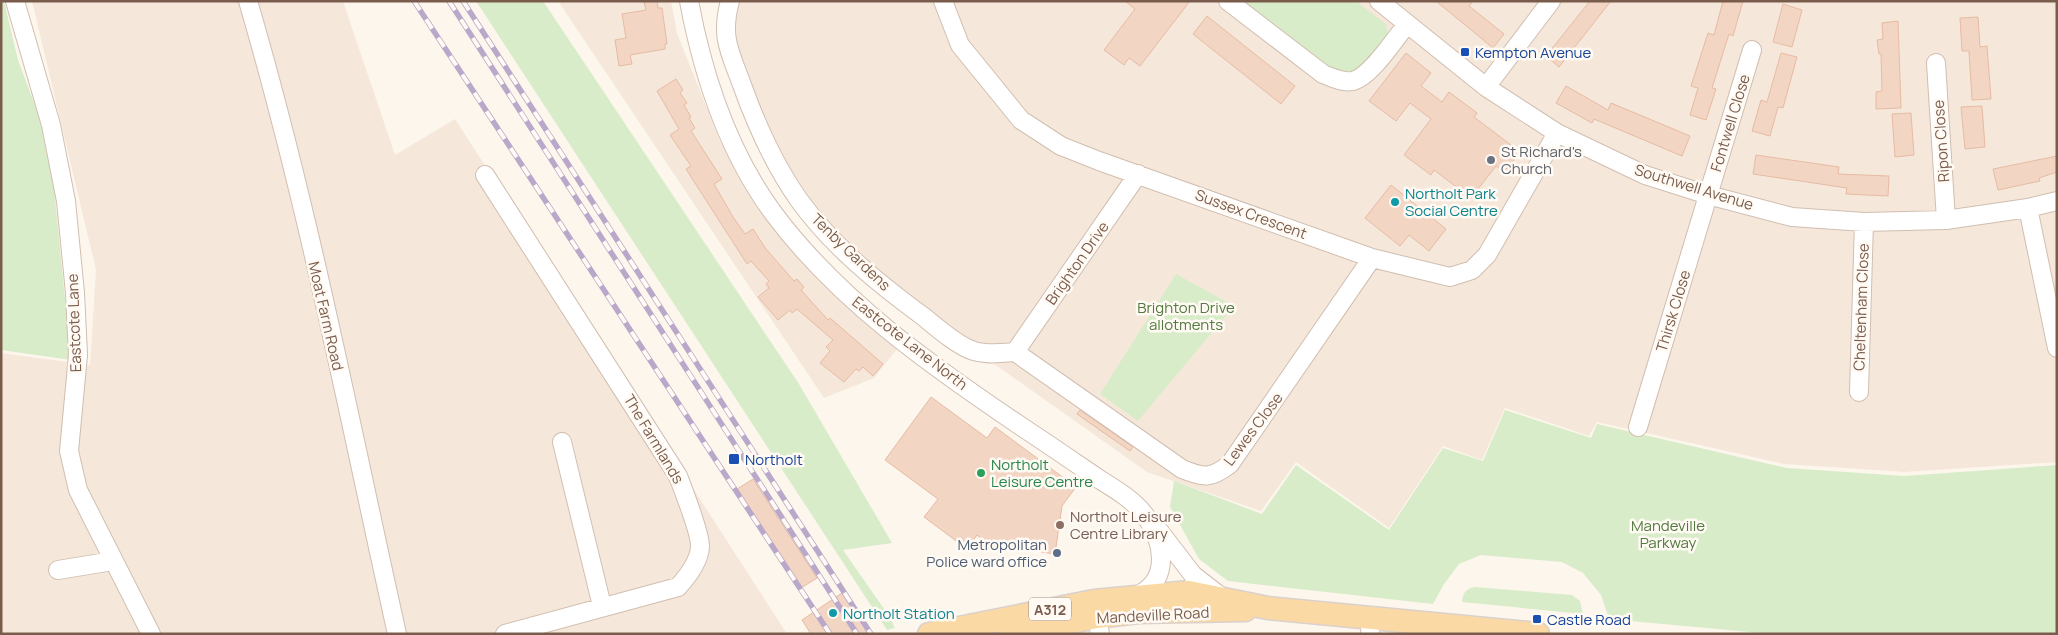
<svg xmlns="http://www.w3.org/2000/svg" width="2058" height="635" viewBox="0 0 2058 635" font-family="Manrope,sans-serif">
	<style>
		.residential { fill: #f5e8da }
		.green { fill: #d8ecc9 }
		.building { fill: #f3d5c3; stroke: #e6bba3 }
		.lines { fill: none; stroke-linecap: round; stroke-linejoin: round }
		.minor-casing { stroke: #d1beb0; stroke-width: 20 }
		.major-casing { stroke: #dad1cd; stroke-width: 25 }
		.minor { stroke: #fff; stroke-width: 18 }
		.major { stroke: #fbd9a5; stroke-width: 22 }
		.rail-casing { stroke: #b9a8c9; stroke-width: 5.5 }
		.rail { stroke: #fffaf3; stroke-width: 4; stroke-dasharray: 11; stroke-linecap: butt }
		.transit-dot { fill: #1a4fb4; stroke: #fffaf3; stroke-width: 2 }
		.worship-dot { fill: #6b7280; stroke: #fffaf3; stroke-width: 2 }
		.culture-dot { fill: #0f9aa8; stroke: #fffaf3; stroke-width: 2 }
		.leisure-dot { fill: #2e9e5b; stroke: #fffaf3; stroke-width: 2 }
		.education-dot { fill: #8d6e63; stroke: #fffaf3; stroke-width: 2 }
		.service-dot { fill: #5c6f8a; stroke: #fffaf3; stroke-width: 2 }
		.labels { text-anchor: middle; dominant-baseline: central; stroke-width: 5; stroke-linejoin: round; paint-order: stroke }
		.shield { fill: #fffaf3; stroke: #a28b7f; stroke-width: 1 }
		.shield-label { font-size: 14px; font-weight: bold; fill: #7a5c4d }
		.transit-label { font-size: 15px; fill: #164399; stroke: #fffaf3; text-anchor: start }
		.street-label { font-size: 15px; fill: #7a5c4d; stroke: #fffaf3 }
		.worship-label { font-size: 15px; fill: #5b616d; stroke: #fffaf3; text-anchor: start }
		.culture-label { font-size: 15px; fill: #0d838f; stroke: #fffaf3; text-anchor: start }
		.park-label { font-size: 15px; fill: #537a41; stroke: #fffaf3 }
		.leisure-label { font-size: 15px; fill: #27864d; stroke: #fffaf3; text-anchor: start }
		.education-label { font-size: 15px; fill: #785e54; stroke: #fffaf3; text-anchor: start }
		.service-label { font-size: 15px; fill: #4e5e75; stroke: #fffaf3; text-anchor: end }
	</style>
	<rect width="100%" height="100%" fill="#fdf6ec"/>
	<!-- residential -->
	<path class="residential" d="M 32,1 L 343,1 L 395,155 L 455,119 L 787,634 L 1,634 L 1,353 L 90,365 L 96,270 Z
		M 558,1 L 671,1 L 677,33 L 720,141 L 793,253 L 900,345 L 874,378 L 824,398 Z
		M 727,1 L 2057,1 L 2057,462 L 1905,472 L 1784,464 L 1597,422 L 1589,436 L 1505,408 L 1482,460 L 1443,446 L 1389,528 L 1296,462 L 1261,511 L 1147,472 L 925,315 L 829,227 L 758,120 L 738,56 Z"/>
	<!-- green -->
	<path class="green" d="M 1,1 L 4,1 L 18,60 L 39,116 L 54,187 L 71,360 L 1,350 Z
		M 476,1 L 543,1 L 799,384 L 892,543 L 843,550 L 889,616 L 895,628 L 887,630 Z
		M 1241,1 L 1356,1 L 1386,24 L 1388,36 L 1363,68 L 1348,75 L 1329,69 Z
		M 1176,274 L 1234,306 L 1138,421 L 1100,394 Z
		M 1505,410 L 1591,438 L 1597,424 L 1787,468 L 1904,476 L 2057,465 L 2057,634 L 1771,634 L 1609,619 L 1601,595 L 1583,573 L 1562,562 L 1481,555 L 1459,564 L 1444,584 L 1433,604 L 1228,581 L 1199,559 L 1170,507 L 1174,481 L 1262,514 L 1296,465 L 1389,530 L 1443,448 L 1483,461 Z
		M 1475,587 L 1572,595 L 1580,601 L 1583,614 L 1462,602 C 1463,593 1465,589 1475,587 Z"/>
	<!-- building -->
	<path class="building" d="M 657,1 L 658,8 L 662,8 L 667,44 L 665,44 L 665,49 L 630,55 L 632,64 L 619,66 L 615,40 L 626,38 L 622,14 L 646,10 L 644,2 Z
		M 1125,1 L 1190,1 L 1140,66 L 1129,58 L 1124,65 L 1104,50 L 1135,9 Z
		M 1436,1 L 1473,1 L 1469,6 L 1504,34 L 1493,48 Z
		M 1590,1 L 1611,1 L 1559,67 L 1546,56 Z
		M 1723,1 L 1743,1 L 1733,36 L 1729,34 L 1712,88 L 1716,89 L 1706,120 L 1690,115 L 1698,88 L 1691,86 L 1708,33 L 1714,35 Z
		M 1783,4 L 1802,10 L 1792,47 L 1773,42 Z
		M 1207,16 L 1295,86 L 1281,104 L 1193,34 Z
		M 1978,17 L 1980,47 L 1987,46 L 1991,99 L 1972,100 L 1969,51 L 1962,51 L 1960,18 Z
		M 1898,21 L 1901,108 L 1876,109 L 1876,92 L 1882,91 L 1881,54 L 1879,54 L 1877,40 L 1883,39 L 1882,23 Z
		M 1406,53 L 1431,73 L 1421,86 L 1442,102 L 1449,92 L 1477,113 L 1474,117 L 1511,145 L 1509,148 L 1518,155 L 1504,172 L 1496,166 L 1471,198 L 1434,170 L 1431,175 L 1404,155 L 1431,119 L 1410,103 L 1396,121 L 1369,101 Z
		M 1781,53 L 1797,57 L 1783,108 L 1778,107 L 1770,136 L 1752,131 L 1761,100 L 1767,102 Z
		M 676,79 L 683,90 L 680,93 L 687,103 L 684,105 L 691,117 L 689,118 L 695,128 L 691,131 L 722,179 L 714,184 L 733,217 L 745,234 L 753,229 L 766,249 L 794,281 L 797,279 L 804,287 L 801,290 L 828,320 L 830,318 L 883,364 L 873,376 L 863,367 L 859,371 L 856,369 L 844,382 L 820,363 L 830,351 L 826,347 L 833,340 L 797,309 L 792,313 L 790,310 L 778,320 L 758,297 L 769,288 L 766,284 L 769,281 L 751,261 L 747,264 L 686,169 L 691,166 L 670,135 L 679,129 L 657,91 Z
		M 1566,86 L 1608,110 L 1611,103 L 1690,136 L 1682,156 L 1594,119 L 1592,123 L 1556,103 Z
		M 1982,106 L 1985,147 L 1965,149 L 1961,107 Z
		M 1911,113 L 1914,155 L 1895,157 L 1892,114 Z
		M 1756,155 L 1839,167 L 1838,174 L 1889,176 L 1888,196 L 1846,194 L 1847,188 L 1753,174 Z
		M 2057,156 L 2057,172 L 2039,178 L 2040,181 L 1998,190 L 1993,169 Z
		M 1391,185 L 1446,229 L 1429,251 L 1409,235 L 1400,246 L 1365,218 Z
		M 931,397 L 987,438 L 995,427 L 1076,487 L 1062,506 L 1055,554 L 989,544 L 977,535 L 967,549 L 924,517 L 938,499 L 885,460 Z
		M 1080,410 L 1133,447 L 1130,451 L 1077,414 Z
		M 753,479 L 817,578 L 801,588 L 737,489 Z
		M 842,593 L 869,634 L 811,634 L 802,620 Z"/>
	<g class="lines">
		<!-- minor casing -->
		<g class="minor-casing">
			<path id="minor" d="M 15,1 L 51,125 L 66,201 L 75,293 L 78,355 L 69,451 L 78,490 L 151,634
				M 248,1 C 309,209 350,423 397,634
				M 689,1 C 703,76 728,152 774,214 C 839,301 933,367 1022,427 C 1048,444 1074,462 1099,479 C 1115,489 1132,499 1144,514 C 1163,539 1173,580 1136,596
				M 730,1 C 720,37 730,52 742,85 C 756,124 775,166 799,200 C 832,246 879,284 924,317 C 936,327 959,347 974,351 C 987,355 1002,353 1015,352
				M 943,1 L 960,45 L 1021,120 L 1061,146 L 1099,161 L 1372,258 L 1450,277 L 1472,270 L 1487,255 L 1557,133
				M 1228,1 L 1323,74 C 1333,78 1343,83 1353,81 C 1371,76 1395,39 1407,24
				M 1379,1 L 1486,87 L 1557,133 L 1645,175 L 1708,195 L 1792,217 L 1864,222 L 1946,220 L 2028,208 L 2057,201
				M 1936,63 L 1946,220
				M 1486,87 L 1551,1
				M 485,175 L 678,476 C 683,489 701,535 700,547 C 699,562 688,576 678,587 L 505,634
				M 2028,208 L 2057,348
				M 1015,352 L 1182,469 C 1204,478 1211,479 1230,464 L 1372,258
				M 1015,352 L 1138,174
				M 1859,392 L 1864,222
				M 1638,427 L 1752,50
				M 562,442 L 602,606
				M 1160,532 L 1193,575 L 1220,596
				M 58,570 L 113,561
				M 1095,606 L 1100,634
				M 1370,634 L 1371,618"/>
		</g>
		<!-- major casing -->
		<g class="major-casing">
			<path id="major" d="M 929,634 L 1094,601 L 1189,592 L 1268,608 L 1538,634
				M 1010,634 L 1097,617 L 1138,612 L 1245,610"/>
		</g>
		<!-- minor -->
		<use href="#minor" class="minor"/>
		<!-- major -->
		<use href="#major" class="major"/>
		<!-- rail casing -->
		<g class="rail-casing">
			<path id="rail" d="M 414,1 L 830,634
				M 449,1 L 857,634
				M 463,1 L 871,634"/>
		</g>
		<!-- rail -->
		<use href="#rail" class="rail"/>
	</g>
	<!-- markers -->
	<g class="transit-dot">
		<rect x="1460" y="47" width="10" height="10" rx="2.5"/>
		<rect x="728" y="453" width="12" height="12" rx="2.5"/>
		<rect x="1532" y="614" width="10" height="10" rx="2.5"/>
	</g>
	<circle class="worship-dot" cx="1491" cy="160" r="5"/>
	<g class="culture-dot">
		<circle cx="1395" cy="202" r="5"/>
		<circle cx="833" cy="613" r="5"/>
	</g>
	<circle class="leisure-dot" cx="981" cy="473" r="5"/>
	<circle class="education-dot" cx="1060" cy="525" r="5"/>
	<circle class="service-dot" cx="1057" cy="553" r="5"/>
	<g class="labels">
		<!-- shield labels -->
		<rect class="shield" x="1029" y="597.5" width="42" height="23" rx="4"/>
		<g class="shield-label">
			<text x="1050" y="609">A312</text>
		</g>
		<!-- transit labels -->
		<g class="transit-label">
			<text x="1475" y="52">Kempton Avenue</text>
			<text x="745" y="459">Northolt</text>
			<text x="1547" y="619">Castle Road</text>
		</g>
		<!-- street labels -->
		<g class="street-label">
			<text transform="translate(1730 123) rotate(-73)">Fontwell Close</text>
			<text transform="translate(1941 141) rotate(-94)">Ripon Close</text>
			<text transform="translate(1694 187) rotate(17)">Southwell Avenue</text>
			<text transform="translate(1251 214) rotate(20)">Sussex Crescent</text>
			<text transform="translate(851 252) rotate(44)">Tenby Gardens</text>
			<text transform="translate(1077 263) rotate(-55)">Brighton Drive</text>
			<text transform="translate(1861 307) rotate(-88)">Cheltenham Close</text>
			<text transform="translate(1673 311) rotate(-73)">Thirsk Close</text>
			<text transform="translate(326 316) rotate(77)">Moat Farm Road</text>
			<text transform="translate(74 323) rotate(-92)">Eastcote Lane</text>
			<text transform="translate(910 343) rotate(38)">Eastcote Lane North</text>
			<text transform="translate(1253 429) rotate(-53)">Lewes Close</text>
			<text transform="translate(654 439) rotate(59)">The Farmlands</text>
			<text transform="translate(1153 615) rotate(-3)">Mandeville Road</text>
		</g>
		<!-- worship labels -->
		<g class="worship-label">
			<text x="1501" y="151">St Richard's<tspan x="1501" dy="17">Church</tspan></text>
		</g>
		<!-- culture labels -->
		<g class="culture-label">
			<text x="1405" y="193">Northolt Park<tspan x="1405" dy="17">Social Centre</tspan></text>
			<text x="843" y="613">Northolt Station</text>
		</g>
		<!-- park labels -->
		<g class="park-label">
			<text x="1186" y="307">Brighton Drive<tspan x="1186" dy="17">allotments</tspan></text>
			<text x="1668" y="525">Mandeville<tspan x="1668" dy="17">Parkway</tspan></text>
		</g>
		<!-- leisure labels -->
		<g class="leisure-label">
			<text x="991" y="464">Northolt<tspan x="991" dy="17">Leisure Centre</tspan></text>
		</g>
		<!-- education labels -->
		<g class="education-label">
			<text x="1070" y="516">Northolt Leisure<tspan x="1070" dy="17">Centre Library</tspan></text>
		</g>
		<!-- service labels -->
		<g class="service-label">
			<text x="1047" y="544">Metropolitan<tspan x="1047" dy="17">Police ward office</tspan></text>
		</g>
	</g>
	<!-- border -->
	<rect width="2058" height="635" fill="none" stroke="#7a5c4d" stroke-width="5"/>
</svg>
